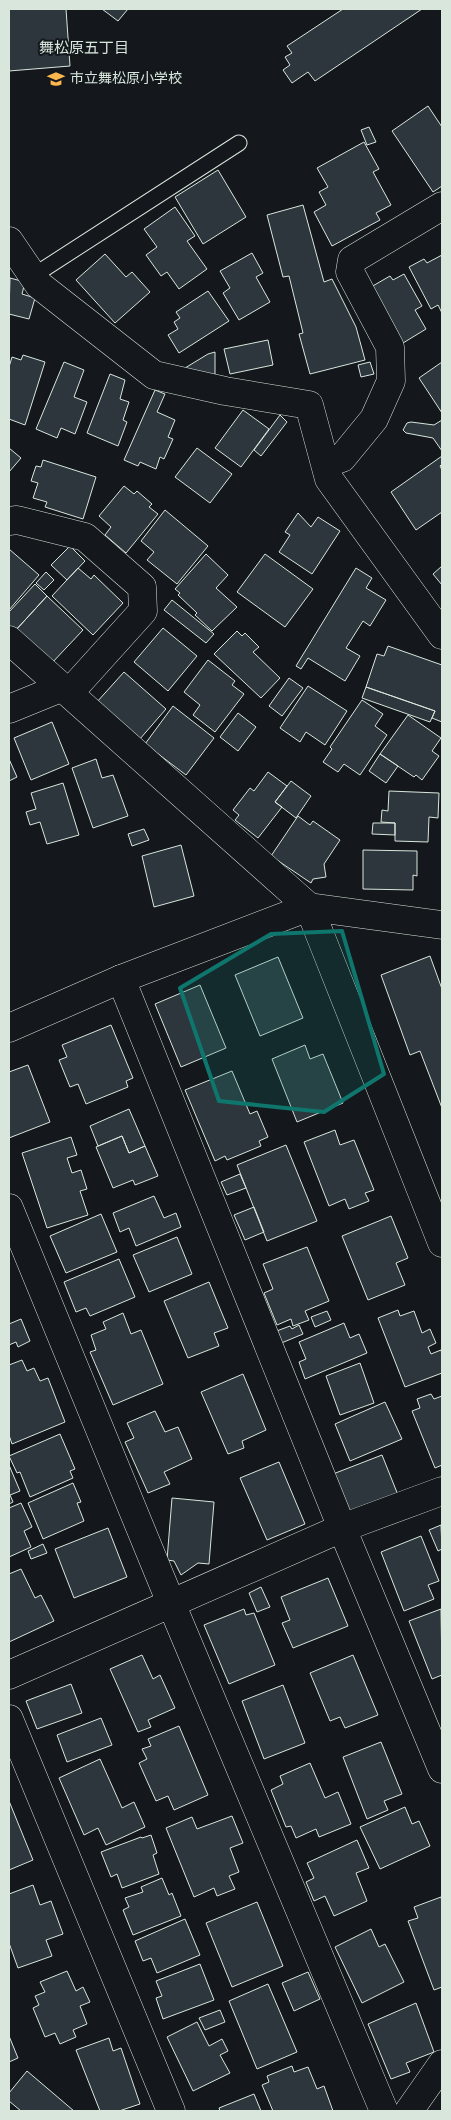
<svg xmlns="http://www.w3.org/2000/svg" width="451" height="2120" viewBox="0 0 451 2120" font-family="Overpass,'Noto Sans JP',sans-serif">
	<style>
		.building { fill: #2c363c; stroke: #d8e6dc }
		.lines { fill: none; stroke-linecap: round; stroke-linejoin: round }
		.service-casing { stroke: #d8e6dc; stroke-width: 17 }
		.minor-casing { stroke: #d8e6dc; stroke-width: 29 }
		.tertiary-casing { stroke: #d8e6dc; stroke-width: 29 }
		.service { stroke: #14181c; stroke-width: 15 }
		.minor { stroke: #14181c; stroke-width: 28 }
		.tertiary { stroke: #14181c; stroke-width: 28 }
		.marked { fill: #0f766e; fill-opacity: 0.2; stroke: #0f766e; stroke-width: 4; stroke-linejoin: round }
		.labels { text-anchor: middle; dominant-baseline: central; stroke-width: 4; stroke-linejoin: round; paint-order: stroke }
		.poi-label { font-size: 14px; fill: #d8e6dc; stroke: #14181c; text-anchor: start }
		.neighbourhood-label { font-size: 15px; fill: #d8e6dc; stroke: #14181c }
	</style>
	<rect width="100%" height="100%" fill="#14181c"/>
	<!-- building -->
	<path class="building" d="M 9,9 L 66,9 L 70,66 L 9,71 Z
		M 102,9 L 128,9 L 118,21 Z
		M 343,9 L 422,9 L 315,81 L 308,72 L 292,83 L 283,70 L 290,65 L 285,57 L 292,53 L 287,46 Z
		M 428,106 L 442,127 L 442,186 L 433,192 L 392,131 Z
		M 369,127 L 376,142 L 367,145 L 361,130 Z
		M 364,142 L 379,169 L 373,172 L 391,205 L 376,213 L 380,220 L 332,246 L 314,212 L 326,205 L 319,192 L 328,187 L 317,168 Z
		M 218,170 L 246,217 L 203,244 L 175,197 Z
		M 303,205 L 324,282 L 332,279 L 356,327 L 365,360 L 310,374 L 299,334 L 303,333 L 289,276 L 283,277 L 267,215 Z
		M 175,207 L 195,236 L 187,241 L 207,269 L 179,289 L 167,272 L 161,276 L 146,255 L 157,247 L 144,229 Z
		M 252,253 L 263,273 L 256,277 L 270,302 L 239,320 L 223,293 L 230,288 L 220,271 Z
		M 105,254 L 126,277 L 132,272 L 150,292 L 115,323 L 76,280 Z
		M 442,255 L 442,313 L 438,305 L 431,309 L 409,267 L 424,259 L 427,263 Z
		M 404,274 L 422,306 L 415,310 L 426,329 L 403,343 L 371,287 L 390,276 L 393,280 Z
		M 10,278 L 25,282 L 22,294 L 35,298 L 29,319 L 9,314 Z
		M 208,291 L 229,321 L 179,353 L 168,335 L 178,329 L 174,322 L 180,318 L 176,312 Z
		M 268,340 L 273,365 L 230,374 L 224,349 Z
		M 215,352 L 215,378 L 185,368 L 208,354 Z
		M 23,355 L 45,362 L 25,425 L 9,419 L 9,367 L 12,357 L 21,360 Z
		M 64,362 L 84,370 L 74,397 L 87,402 L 75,434 L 61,428 L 57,438 L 36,429 Z
		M 370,362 L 374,374 L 361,377 L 358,365 Z
		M 442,362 L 442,413 L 419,378 Z
		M 110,374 L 125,380 L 120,399 L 129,402 L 123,420 L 127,422 L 118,446 L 87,433 Z
		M 155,390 L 165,394 L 157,412 L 175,420 L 168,437 L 173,439 L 164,459 L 160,457 L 156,469 L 140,462 L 138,466 L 124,460 Z
		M 243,410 L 269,429 L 241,467 L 215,448 Z
		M 280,415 L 287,422 L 261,456 L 254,450 Z
		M 442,420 L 442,451 L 433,438 L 406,433 L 403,430 L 407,423 L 411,422 L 434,425 Z
		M 9,448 L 21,458 L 9,472 Z
		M 197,448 L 232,474 L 210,503 L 175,477 Z
		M 442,456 L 442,464 L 440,466 L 442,470 L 442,512 L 416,530 L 391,492 Z
		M 43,460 L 96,477 L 83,519 L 45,507 L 47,502 L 33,498 L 38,483 L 31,481 L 36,466 L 41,467 Z
		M 124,486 L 134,494 L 137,491 L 152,504 L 149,507 L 158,514 L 126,553 L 105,535 L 111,527 L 99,516 Z
		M 165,510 L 208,546 L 177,584 L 147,560 L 154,552 L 141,541 Z
		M 298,513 L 311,527 L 318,517 L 340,531 L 312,574 L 279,552 L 290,535 L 285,532 Z
		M 70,546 L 85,561 L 67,580 L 51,565 Z
		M 9,549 L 39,575 L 9,610 Z
		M 206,554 L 228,575 L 216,588 L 237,607 L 212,631 L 195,615 L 197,613 L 178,595 L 180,593 L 175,589 Z
		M 265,554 L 313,589 L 285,627 L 237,592 Z
		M 442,566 L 442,585 L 433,574 Z
		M 78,568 L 91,579 L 94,575 L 123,603 L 93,635 L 52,596 Z
		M 356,568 L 372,578 L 366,588 L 386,600 L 370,626 L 363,621 L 346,648 L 360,656 L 345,681 L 308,658 L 301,669 L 296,666 Z
		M 46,572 L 54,580 L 44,590 L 36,583 Z
		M 35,584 L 47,596 L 15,631 L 9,625 L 9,612 Z
		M 47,596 L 83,630 L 50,665 L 15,631 Z
		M 172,600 L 214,634 L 206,643 L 164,610 Z
		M 163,628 L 197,656 L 168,691 L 134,662 Z
		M 237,631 L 242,636 L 245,633 L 259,647 L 253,652 L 280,678 L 261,698 L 214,654 Z
		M 388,646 L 442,665 L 442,722 L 432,718 L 435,711 L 366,687 L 377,654 L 384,656 Z
		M 208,660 L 235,681 L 232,685 L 244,694 L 215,732 L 193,715 L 200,705 L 184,692 Z
		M 124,672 L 166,709 L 139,740 L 96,703 Z
		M 289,678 L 303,688 L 282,716 L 269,706 Z
		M 308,686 L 347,711 L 325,745 L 306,732 L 300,742 L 280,728 Z
		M 366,687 L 435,711 L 430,722 L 362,698 Z
		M 362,700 L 383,714 L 375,726 L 387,735 L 360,775 L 344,764 L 338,772 L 323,762 L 332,749 L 330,747 Z
		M 173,706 L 214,738 L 186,775 L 145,744 Z
		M 238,713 L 256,727 L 238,751 L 220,737 Z
		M 408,715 L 441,738 L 432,751 L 439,756 L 422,780 L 416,775 L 414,777 L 380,754 Z
		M 52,722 L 69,764 L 31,780 L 14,738 Z
		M 380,754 L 398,766 L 386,783 L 369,771 Z
		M 9,759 L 17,777 L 9,781 Z
		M 96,759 L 102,778 L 113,775 L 128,816 L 93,828 L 72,768 Z
		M 268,772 L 287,786 L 275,802 L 282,807 L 258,838 L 235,820 L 239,815 L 233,810 L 250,788 L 254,791 Z
		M 291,781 L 311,796 L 296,818 L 275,802 Z
		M 63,783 L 79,835 L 47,844 L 40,822 L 30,825 L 26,812 L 36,809 L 31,793 Z
		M 389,791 L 439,793 L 438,818 L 429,817 L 428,842 L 395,841 L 395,823 L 381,822 L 382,810 L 388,811 Z
		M 298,816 L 310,825 L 313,821 L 340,840 L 324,864 L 326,877 L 313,879 L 311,883 L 271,856 Z
		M 373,823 L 395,823 L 395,835 L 372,834 Z
		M 144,829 L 149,840 L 132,846 L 128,834 Z
		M 181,845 L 194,896 L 154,907 L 142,856 Z
		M 363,850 L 417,851 L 417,876 L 413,875 L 413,890 L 363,889 Z
		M 430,956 L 442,989 L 442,1108 L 420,1051 L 410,1055 L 381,975 Z
		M 278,957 L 303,1018 L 260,1036 L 235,975 Z
		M 200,985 L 226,1048 L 181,1067 L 155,1004 Z
		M 111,1025 L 133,1078 L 126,1081 L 128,1087 L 86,1104 L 78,1084 L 70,1087 L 59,1060 L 67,1057 L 62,1045 Z
		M 305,1045 L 310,1059 L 323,1054 L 343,1103 L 297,1122 L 272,1059 Z
		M 28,1065 L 50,1122 L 9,1138 L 9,1072 Z
		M 232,1071 L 250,1114 L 257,1111 L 268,1137 L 259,1141 L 261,1146 L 227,1160 L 225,1156 L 215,1161 L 185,1090 Z
		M 129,1109 L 145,1146 L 129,1153 L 122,1136 L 98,1146 L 90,1126 Z
		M 335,1130 L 340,1145 L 354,1140 L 374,1190 L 365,1193 L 369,1201 L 349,1209 L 345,1199 L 329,1206 L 304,1142 Z
		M 122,1136 L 129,1153 L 145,1146 L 158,1176 L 135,1185 L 133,1180 L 113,1188 L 96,1147 Z
		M 71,1137 L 77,1155 L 67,1158 L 72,1173 L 81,1170 L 87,1189 L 80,1191 L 88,1215 L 47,1228 L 22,1153 Z
		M 286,1145 L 317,1221 L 267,1241 L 237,1165 Z
		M 240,1174 L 246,1188 L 227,1195 L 221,1182 Z
		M 154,1196 L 164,1218 L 176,1213 L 181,1227 L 136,1246 L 129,1228 L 120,1232 L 113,1213 Z
		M 254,1207 L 264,1232 L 245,1240 L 234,1215 Z
		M 101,1214 L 117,1252 L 66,1273 L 50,1236 Z
		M 391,1216 L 408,1258 L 396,1263 L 405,1285 L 368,1300 L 342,1236 Z
		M 177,1237 L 192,1274 L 149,1292 L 133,1255 Z
		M 307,1247 L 329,1301 L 305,1311 L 309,1320 L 293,1326 L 291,1319 L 277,1325 L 264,1293 L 273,1289 L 263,1264 Z
		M 119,1259 L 135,1297 L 90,1316 L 86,1308 L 76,1312 L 64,1282 Z
		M 209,1282 L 228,1328 L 214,1333 L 219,1346 L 188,1358 L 164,1301 Z
		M 398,1310 L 400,1316 L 414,1311 L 422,1333 L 430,1329 L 436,1343 L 428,1347 L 431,1354 L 441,1350 L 442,1354 L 442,1373 L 405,1387 L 378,1318 Z
		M 327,1311 L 331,1320 L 315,1327 L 311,1317 Z
		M 123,1313 L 131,1334 L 141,1330 L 163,1384 L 113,1405 L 90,1352 L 96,1350 L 91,1335 L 106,1329 L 103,1322 Z
		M 21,1319 L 30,1341 L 18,1347 L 16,1342 L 9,1345 L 9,1324 Z
		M 344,1323 L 350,1338 L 359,1334 L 367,1353 L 305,1379 L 299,1362 L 306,1359 L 299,1342 Z
		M 299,1325 L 303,1334 L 279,1344 L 274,1332 L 290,1326 L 292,1329 Z
		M 22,1360 L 27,1371 L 34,1368 L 40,1381 L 48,1378 L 65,1422 L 12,1444 L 9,1435 L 9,1365 Z
		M 360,1363 L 374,1403 L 340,1415 L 326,1376 Z
		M 243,1374 L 266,1430 L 242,1441 L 244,1448 L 228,1454 L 201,1392 Z
		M 431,1394 L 434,1399 L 442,1396 L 442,1465 L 435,1468 L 412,1411 L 420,1408 L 417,1399 Z
		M 385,1402 L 402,1439 L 350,1461 L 335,1424 Z
		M 155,1411 L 165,1432 L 178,1427 L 192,1459 L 164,1472 L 170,1484 L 148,1493 L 125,1442 L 134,1438 L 127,1423 Z
		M 60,1434 L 75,1469 L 70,1471 L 73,1478 L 30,1497 L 20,1472 L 17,1473 L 9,1456 Z
		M 382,1455 L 398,1495 L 348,1514 L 333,1474 Z
		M 279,1462 L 305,1524 L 267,1540 L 240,1478 Z
		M 9,1465 L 20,1491 L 10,1495 L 13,1502 L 9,1504 Z
		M 73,1483 L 81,1502 L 77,1503 L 84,1521 L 43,1539 L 28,1503 Z
		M 172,1498 L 214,1502 L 209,1564 L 198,1563 L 181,1575 L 174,1561 L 167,1560 Z
		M 21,1503 L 32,1527 L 24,1531 L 31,1547 L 9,1557 L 9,1508 Z
		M 441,1525 L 442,1549 L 438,1551 L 429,1530 Z
		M 108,1528 L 127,1577 L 74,1598 L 55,1549 Z
		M 421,1536 L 439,1581 L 428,1585 L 434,1599 L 404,1611 L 381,1552 Z
		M 43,1544 L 47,1553 L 31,1559 L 28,1551 Z
		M 21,1569 L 35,1598 L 41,1595 L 54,1621 L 9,1642 L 9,1574 Z
		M 328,1578 L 348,1626 L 293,1648 L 282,1623 L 290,1620 L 281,1597 Z
		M 261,1587 L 270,1607 L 257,1612 L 249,1593 Z
		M 244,1609 L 246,1615 L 254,1613 L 275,1665 L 229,1684 L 204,1625 Z
		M 441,1609 L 442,1675 L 432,1679 L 409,1621 Z
		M 142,1655 L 153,1679 L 160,1675 L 175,1708 L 148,1720 L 151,1727 L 138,1732 L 110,1669 Z
		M 353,1655 L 378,1715 L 345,1728 L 340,1717 L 330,1721 L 310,1673 Z
		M 71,1684 L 82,1713 L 37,1729 L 26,1701 Z
		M 283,1685 L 305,1743 L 264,1759 L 242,1701 Z
		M 101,1718 L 112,1745 L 67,1762 L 57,1735 Z
		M 179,1726 L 208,1795 L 174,1810 L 168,1796 L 156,1801 L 139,1763 L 147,1759 L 142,1749 L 151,1746 L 148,1739 Z
		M 381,1742 L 402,1794 L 384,1801 L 388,1810 L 367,1819 L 343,1757 Z
		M 100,1759 L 122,1808 L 134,1802 L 145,1827 L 106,1845 L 98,1828 L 84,1835 L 59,1778 Z
		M 310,1763 L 325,1798 L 338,1792 L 351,1824 L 319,1837 L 316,1829 L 296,1838 L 291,1826 L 286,1827 L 271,1790 L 283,1784 L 280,1776 Z
		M 9,1801 L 33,1860 L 9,1870 Z
		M 405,1807 L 412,1824 L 419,1821 L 430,1846 L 380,1869 L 360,1827 Z
		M 232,1816 L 243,1843 L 230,1848 L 239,1872 L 229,1876 L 235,1889 L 217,1896 L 214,1888 L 194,1897 L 166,1828 L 192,1817 L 197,1829 Z
		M 151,1835 L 157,1853 L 153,1855 L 159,1874 L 122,1888 L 117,1874 L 111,1877 L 101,1852 L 141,1837 L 142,1838 Z
		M 357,1840 L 369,1868 L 356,1873 L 367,1901 L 334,1916 L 325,1896 L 314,1901 L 306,1882 L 314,1878 L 307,1863 Z
		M 162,1878 L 169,1895 L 172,1893 L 181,1916 L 133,1935 L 123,1910 L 129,1907 L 125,1898 L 143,1892 L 141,1887 Z
		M 33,1885 L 40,1905 L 51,1901 L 63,1934 L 46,1940 L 52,1956 L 18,1968 L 9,1943 L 9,1894 Z
		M 441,1897 L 442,1902 L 442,1987 L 434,1990 L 408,1921 L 418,1918 L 414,1907 Z
		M 257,1902 L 283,1966 L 232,1987 L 206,1923 Z
		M 185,1919 L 200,1955 L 157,1973 L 151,1958 L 143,1961 L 135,1941 Z
		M 371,1929 L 379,1947 L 385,1944 L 404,1982 L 362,2003 L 335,1947 Z
		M 200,1964 L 214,2000 L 163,2019 L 156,1998 L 162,1996 L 156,1981 Z
		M 67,1971 L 76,1991 L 83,1987 L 90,2002 L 80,2006 L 87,2024 L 73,2030 L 76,2037 L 60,2044 L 55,2033 L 45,2037 L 33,2008 L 39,2005 L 35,1996 L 45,1992 L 40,1982 Z
		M 308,1972 L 320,1999 L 294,2011 L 282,1983 Z
		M 268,1984 L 297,2052 L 257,2069 L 229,2001 Z
		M 416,2003 L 434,2052 L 406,2063 L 410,2072 L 391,2079 L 368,2024 Z
		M 220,2010 L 225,2022 L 205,2030 L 199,2018 Z
		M 197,2022 L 209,2046 L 222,2039 L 228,2051 L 220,2055 L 230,2073 L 193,2091 L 167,2037 Z
		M 9,2036 L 18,2058 L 9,2062 Z
		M 109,2038 L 113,2051 L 121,2048 L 140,2104 L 119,2111 L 100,2111 L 76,2050 Z
		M 292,2066 L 294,2072 L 308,2067 L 317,2089 L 324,2086 L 333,2111 L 273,2111 L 262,2085 L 269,2082 L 267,2076 Z
		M 27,2071 L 74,2111 L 21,2111 L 9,2101 L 9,2093 Z
		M 254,2094 L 261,2111 L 220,2111 L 219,2108 Z"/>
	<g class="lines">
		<!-- service casing -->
		<g class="service-casing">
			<path id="service" d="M 33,276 L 239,143"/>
		</g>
		<!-- minor casing -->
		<g class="minor-casing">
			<path id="minor" d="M 9,241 L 39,285 L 154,375 L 225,391 L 309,405 L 329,479 L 442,635
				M 326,464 L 342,458 L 374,419 L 391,381 L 390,347 L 350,272 L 352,260 L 442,206
				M 9,521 L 17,520 L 85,537 L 142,587 L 143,611 L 69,693
				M 9,640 L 309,907 L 442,1243
				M 9,709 L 63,687
				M 121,979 L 342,1528 L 442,1769
				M 9,1208 L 171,1603 L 384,2111
				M 9,1675 L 342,1528 L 442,1491
				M 9,1719 L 171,2111
				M 409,2111 L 442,2064"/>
		</g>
		<!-- tertiary casing -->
		<g class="tertiary-casing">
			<path id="tertiary" d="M 9,1028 L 121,979 L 309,907 L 442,925"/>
		</g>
		<!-- service -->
		<use href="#service" class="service"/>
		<!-- minor -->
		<use href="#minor" class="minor"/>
		<!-- tertiary -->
		<use href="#tertiary" class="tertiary"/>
	</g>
	<!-- marked area -->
	<path class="marked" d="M 342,931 L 384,1074 L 324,1112 L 219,1101 L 180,988 L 271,934 Z"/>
	<!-- icons -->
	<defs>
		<g id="school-bare" transform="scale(1.35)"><path d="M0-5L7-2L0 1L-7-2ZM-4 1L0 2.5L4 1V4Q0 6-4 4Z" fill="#ffb74d" stroke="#14181c" stroke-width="2.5" paint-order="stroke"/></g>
	</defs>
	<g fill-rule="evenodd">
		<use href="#school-bare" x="56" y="79"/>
	</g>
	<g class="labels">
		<!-- poi labels -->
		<g class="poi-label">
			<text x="70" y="79">市立舞松原小学校</text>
		</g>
		<!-- neighbourhood labels -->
		<g class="neighbourhood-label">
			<text x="84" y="49">舞松原五丁目</text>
		</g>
	</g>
	<!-- border -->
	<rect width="451" height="2120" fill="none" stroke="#d8e6dc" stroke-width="20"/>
</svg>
